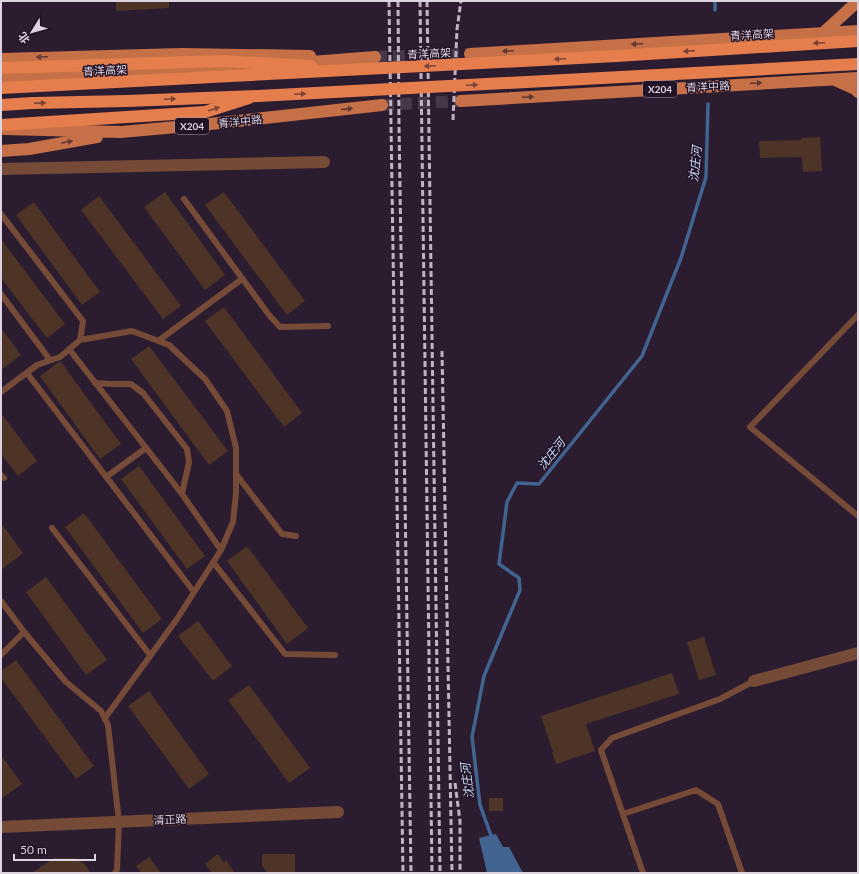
<svg xmlns="http://www.w3.org/2000/svg" width="859" height="874" viewBox="0 0 859 874" font-family="Lato,'Noto Sans SC',sans-serif">
	<style>
		.water { fill: #416491 }
		.lines { fill: none; stroke-linecap: round; stroke-linejoin: round }
		.stream { stroke: #416491; stroke-width: 3.5 }
		.building { fill: #4d3427 }
		.primary-tunnel { stroke: #47374a; stroke-width: 12; stroke-dasharray: 12 6; stroke-linecap: butt }
		.lane { stroke: #754b38; stroke-width: 6 }
		.street { stroke: #754b38; stroke-width: 12 }
		.primary { stroke: #c57047; stroke-width: 12 }
		.highway { stroke: #e57e4c; stroke-width: 12 }
		.rail { stroke: #bfb3c1; stroke-width: 3; stroke-dasharray: 6 3; stroke-linecap: butt }
		.highway-bridge { stroke: #e57e4c; stroke-width: 12 }
		.oneway { fill: #7a4337 }
		.oneway2 { fill: #643833 }
		.labels { text-anchor: middle; dominant-baseline: central; stroke-width: 3; stroke-linejoin: round; paint-order: stroke }
		.shield { fill: #231326; stroke: #a699a8; stroke-width: 1 }
		.shield-label { font-size: 10px; font-weight: bold; fill: #ded3e0 }
		.street-label { font-size: 11px; fill: #ded3e0; stroke: #231326 }
		.water-label { font-size: 12px; font-style: italic; fill: #c9dffb; stroke: #231326 }
	</style>
	<rect width="100%" height="100%" fill="#2c1c30"/>
	<!-- water -->
	<path class="water" d="M 496,834 L 503,847 L 509,847 L 523,873 L 487,873 L 479,838 Z"/>
	<g class="lines">
		<!-- stream -->
		<path class="stream" d="M 715,10 L 715,1
			M 492,838 L 480,805 L 472,737 L 484,676 L 520,590 L 519,578 L 499,564 L 507,502 L 517,483 L 539,484 L 642,356 L 681,258 L 706,177 L 708,104"/>
	</g>
	<!-- building -->
	<path class="building" d="M 116,1 L 169,1 L 169,8 L 116,11 Z
		M 820,137 L 822,171 L 803,172 L 802,157 L 760,158 L 759,141 L 801,140 L 801,138 Z
		M 165,192 L 225,275 L 205,290 L 144,207 Z
		M 224,192 L 305,301 L 287,315 L 205,205 Z
		M 99,196 L 181,306 L 163,319 L 81,210 Z
		M 34,202 L 100,292 L 82,305 L 16,215 Z
		M 1,239 L 65,324 L 47,338 L 1,278 Z
		M 224,307 L 302,413 L 284,427 L 205,321 Z
		M 1,328 L 21,355 L 1,370 Z
		M 149,346 L 228,451 L 209,465 L 131,359 Z
		M 59,362 L 61,362 L 121,444 L 100,459 L 40,376 Z
		M 1,413 L 37,461 L 18,476 L 1,454 Z
		M 139,466 L 205,556 L 187,569 L 121,479 Z
		M 84,513 L 162,619 L 143,633 L 65,527 Z
		M 1,523 L 23,553 L 1,570 Z
		M 247,546 L 308,628 L 287,644 L 227,561 Z
		M 46,577 L 107,660 L 86,675 L 26,592 Z
		M 198,621 L 232,666 L 213,681 L 178,636 Z
		M 704,637 L 716,675 L 699,680 L 687,642 Z
		M 16,660 L 94,766 L 76,779 L 1,678 L 1,671 Z
		M 672,673 L 679,694 L 586,724 L 595,751 L 556,764 L 552,752 L 553,752 L 541,716 Z
		M 249,685 L 310,768 L 289,783 L 228,700 Z
		M 149,691 L 209,774 L 189,789 L 128,706 Z
		M 1,755 L 22,784 L 1,799 Z
		M 489,798 L 503,798 L 503,811 L 489,811 Z
		M 218,854 L 224,863 L 226,860 L 235,873 L 212,873 L 205,864 Z
		M 262,854 L 295,854 L 295,873 L 268,873 L 262,866 Z
		M 149,857 L 161,873 L 141,873 L 136,866 Z
		M 54,858 L 76,858 L 85,864 L 90,873 L 32,873 Z"/>
	<g class="lines">
		<!-- primary-tunnel -->
		<path class="primary-tunnel" d="M 375,57 L 470,54
			M 382,105 L 461,101"/>
		<!-- lane -->
		<path class="lane" d="M 184,199 L 269,315 L 280,327 L 328,326
			M 1,214 L 83,321 L 80,340 L 60,357 L 37,365 L 1,392
			M 1,294 L 50,360
			M 858,315 L 750,427 L 858,516
			M 80,340 L 132,331 L 169,345 L 205,379 L 227,411 L 236,448 L 236,493 L 233,522 L 221,550 L 177,619 L 105,718
			M 158,341 L 242,279
			M 69,349 L 182,494 L 221,550
			M 27,373 L 194,592
			M 95,383 L 111,384 L 131,384 L 143,393 L 187,449 L 189,462 L 182,494
			M 236,474 L 282,534 L 296,536
			M 1,475 L 4,478
			M 106,477 L 146,448
			M 52,528 L 150,655
			M 213,562 L 285,654 L 335,655
			M 1,601 L 25,633 L 66,682 L 101,711 L 108,725 L 119,822 L 117,869 L 115,873
			M 1,655 L 24,632
			M 623,814 L 696,790 L 718,804 L 742,873
			M 643,873 L 601,750 L 612,738 L 720,699 L 754,681"/>
		<!-- street -->
		<path class="street" d="M 1,169 L 324,162
			M 754,681 L 858,653
			M 1,827 L 338,812"/>
		<!-- primary -->
		<path class="primary" d="M 822,34 L 858,1
			M 470,54 L 858,31
			M 1,59 L 182,54 L 310,56
			M 298,63 L 375,57
			M 1,79 L 165,73 L 248,66
			M 835,80 L 855,89 L 858,92
			M 461,101 L 858,78
			M 4,129 L 121,132 L 210,124 L 382,105
			M 1,151 L 29,149 L 97,137"/>
		<!-- highway -->
		<path class="highway" d="M 1,68 L 158,63
			M 1,125 L 205,112 L 249,98"/>
		<!-- rail -->
		<path class="rail" d="M 389,1 L 403,873
			M 398,1 L 399,125 L 411,873
			M 420,1 L 432,873
			M 427,1 L 440,873
			M 453,120 L 457,29 L 461,1
			M 442,351 L 452,873
			M 455,783 L 460,821 L 460,873"/>
		<!-- highway-bridge -->
		<path class="highway-bridge" d="M 158,63 L 222,61 L 311,66
			M 1,88 L 616,56 L 858,41
			M 1,105 L 33,103 L 127,101 L 258,96 L 602,78 L 858,64"/>
	</g>
	<!-- one-way arrows -->
	<defs><path id="oneway-solid" d="M-6-.8H1V-3.2L6.5 0L1 3.2V.8H-6Z"/></defs>
	<g class="oneway">
		<use href="#oneway-solid" transform="translate(819 43) rotate(177)"/>
		<use href="#oneway-solid" transform="translate(689 51) rotate(176)"/>
		<use href="#oneway-solid" transform="translate(560 59) rotate(177)"/>
		<use href="#oneway-solid" transform="translate(430 66) rotate(177)"/>
		<use href="#oneway-solid" transform="translate(472 85) rotate(-3)"/>
		<use href="#oneway-solid" transform="translate(300 94) rotate(-3)"/>
		<use href="#oneway-solid" transform="translate(170 99) rotate(-2)"/>
		<use href="#oneway-solid" transform="translate(40 103) rotate(-1)"/>
		<use href="#oneway-solid" transform="translate(214 109) rotate(-17)"/>
	</g>
	<g class="oneway2">
		<use href="#oneway-solid" transform="translate(637 44) rotate(177)"/>
		<use href="#oneway-solid" transform="translate(508 51) rotate(177)"/>
		<use href="#oneway-solid" transform="translate(42 57) rotate(178)"/>
		<use href="#oneway-solid" transform="translate(756 83) rotate(-3)"/>
		<use href="#oneway-solid" transform="translate(528 97) rotate(-3)"/>
		<use href="#oneway-solid" transform="translate(347 109) rotate(-6)"/>
		<use href="#oneway-solid" transform="translate(67 142) rotate(-11)"/>
	</g>
	<g class="labels">
		<!-- shield labels -->
		<g class="shield">
			<rect x="643" y="81" width="34" height="16" rx="3"/>
			<rect x="175" y="118" width="34" height="16" rx="3"/>
		</g>
		<g class="shield-label">
			<text x="660" y="89">X204</text>
			<text x="192" y="126">X204</text>
		</g>
		<!-- street labels -->
		<g class="street-label">
			<text transform="translate(752 34) rotate(-4)">青洋高架</text>
			<text transform="translate(429 53) rotate(-3)">青洋高架</text>
			<text transform="translate(105 70) rotate(-3)">青洋高架</text>
			<text transform="translate(708 86) rotate(-3)">青洋中路</text>
			<text transform="translate(240 121) rotate(-6)">青洋中路</text>
			<text transform="translate(170 819) rotate(-3)">清正路</text>
		</g>
		<!-- water labels -->
		<g class="water-label">
			<text transform="translate(695 164) rotate(-84)">沈庄河</text>
			<text transform="translate(551 454) rotate(-51)">沈庄河</text>
			<text transform="translate(467 781) rotate(-97)">沈庄河</text>
		</g>
	</g>
	<!-- border -->
	<rect width="859" height="874" fill="none" stroke="#ded3e0" stroke-width="4"/>
	<!-- north arrow -->
	<g transform="translate(32 32) rotate(233)" stroke="#231326" stroke-width="3" paint-order="stroke">
	<path d="M0-3L7 15L0 10L-7 15Z" fill="#ded3e0"/>
	<text y="-6" font-size="11" font-weight="bold" text-anchor="middle" fill="#ded3e0">北</text>
	</g>
	<!-- scale -->
	<path d="M14 854v6h81v-6" fill="none" stroke="#ded3e0" stroke-width="2"/>
	<text x="20" y="854" font-size="12" fill="#ded3e0" stroke="#231326" stroke-width="3" paint-order="stroke">50 m</text>
</svg>
